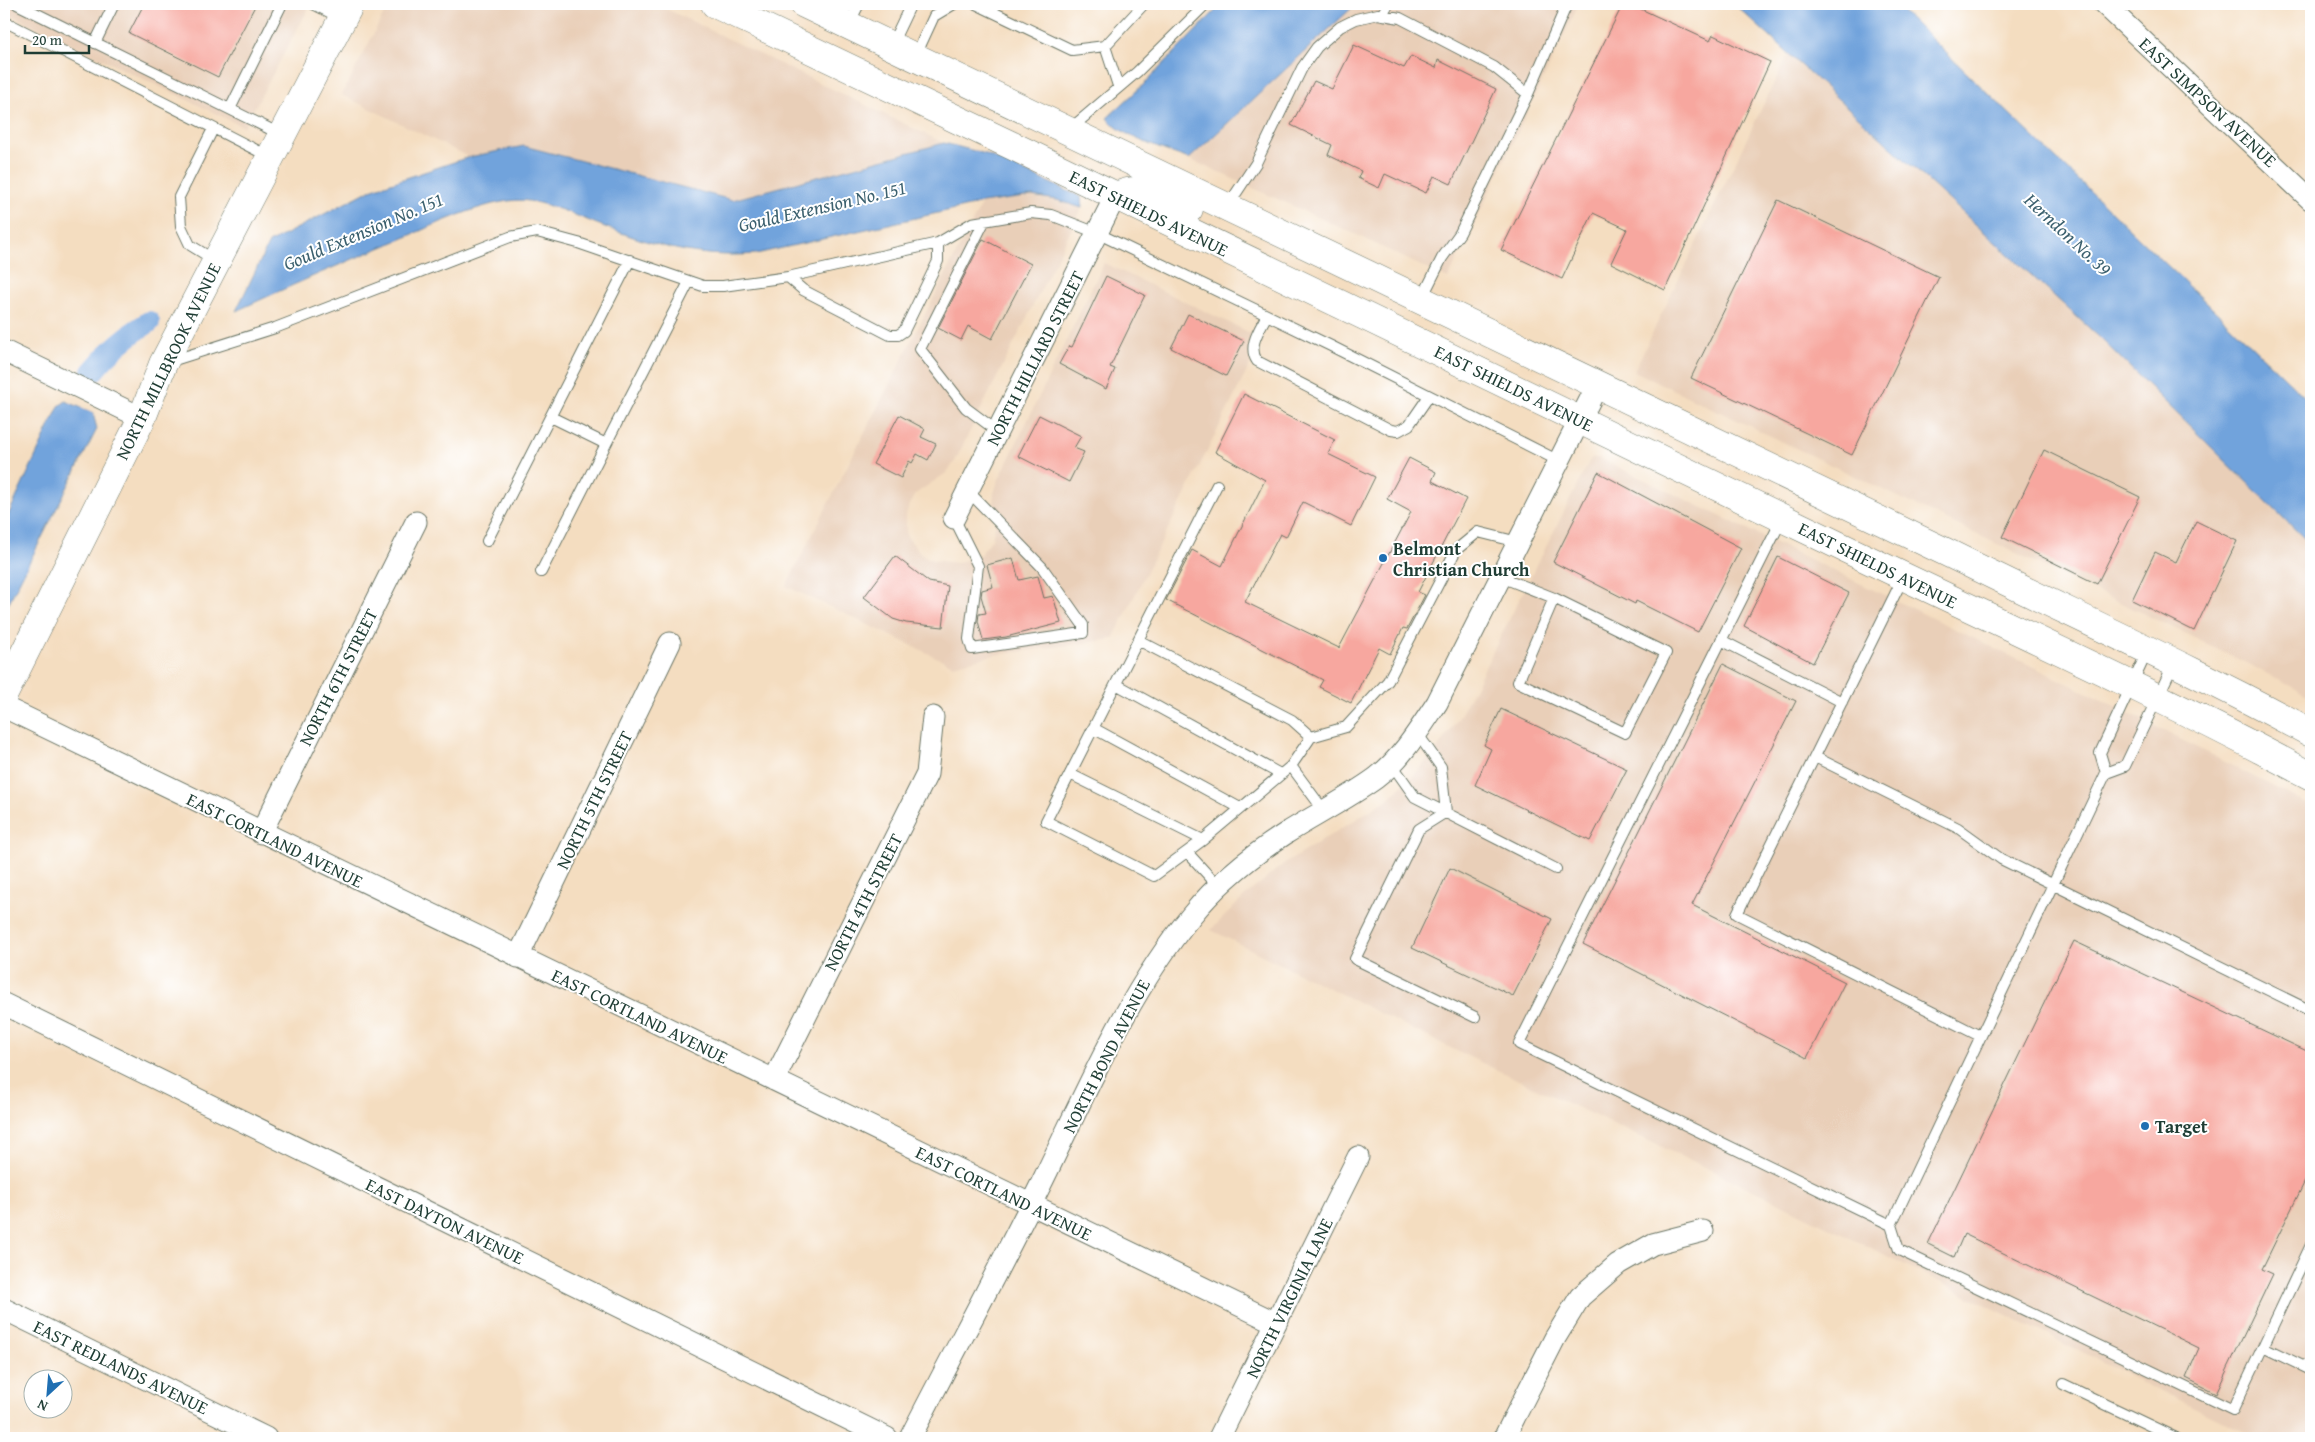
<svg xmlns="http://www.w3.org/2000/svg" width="2315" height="1442" viewBox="0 0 2315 1442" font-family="'Gentium Book Plus',serif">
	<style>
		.built { fill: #e9cfb8 }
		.water { fill: #71a3dc; stroke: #487088 }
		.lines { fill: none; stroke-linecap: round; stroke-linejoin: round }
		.canal { stroke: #71a3dc; stroke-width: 22 }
		.building { fill: #f7a79f }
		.lane-casing { stroke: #6a7565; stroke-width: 12 }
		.street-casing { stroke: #6a7565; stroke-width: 23 }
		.secondary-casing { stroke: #6a7565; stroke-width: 29 }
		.lane { stroke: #fff; stroke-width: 10 }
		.street { stroke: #fff; stroke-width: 21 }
		.secondary { stroke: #fff; stroke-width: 28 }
		.poi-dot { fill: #1f6fb2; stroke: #fff; stroke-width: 2 }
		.labels { text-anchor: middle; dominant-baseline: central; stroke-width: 4; stroke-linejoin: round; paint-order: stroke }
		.street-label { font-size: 18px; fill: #1f3d34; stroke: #fff }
		.poi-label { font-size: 18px; font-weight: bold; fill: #1f3d34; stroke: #fff; text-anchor: start }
		.water-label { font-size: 19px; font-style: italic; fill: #3c616f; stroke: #fff }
	</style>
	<rect width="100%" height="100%" fill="#fff"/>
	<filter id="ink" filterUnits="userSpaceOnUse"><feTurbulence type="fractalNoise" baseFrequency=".02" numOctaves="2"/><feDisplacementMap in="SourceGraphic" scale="10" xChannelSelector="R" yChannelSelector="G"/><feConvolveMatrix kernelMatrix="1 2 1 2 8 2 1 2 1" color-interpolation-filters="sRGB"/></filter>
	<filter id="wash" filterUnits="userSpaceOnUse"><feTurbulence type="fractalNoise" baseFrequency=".0096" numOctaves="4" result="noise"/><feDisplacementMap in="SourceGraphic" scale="20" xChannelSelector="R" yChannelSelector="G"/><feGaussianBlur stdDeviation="1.12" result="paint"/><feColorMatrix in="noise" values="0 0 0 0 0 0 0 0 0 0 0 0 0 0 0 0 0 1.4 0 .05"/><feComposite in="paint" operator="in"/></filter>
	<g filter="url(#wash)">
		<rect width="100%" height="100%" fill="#f4ddc0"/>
		<!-- built -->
		<path class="built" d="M 4,4 L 311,4 L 244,127 L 4,12 Z
			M 389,4 L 656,4 L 944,143 L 732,200 L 524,146 L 469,157 L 342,95 Z
			M 1356,4 L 1579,4 L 1448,279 L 1359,236 L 1189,159 Z
			M 1788,54 L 2098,336 L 2311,545 L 2311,697 L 2247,663 L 1634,371 Z
			M 1032,196 L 1057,200 L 1082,208 L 954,463 L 946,473 L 915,494 L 909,505 L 906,515 L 906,535 L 921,554 L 932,560 L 957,563 L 980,555 L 992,539 L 997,517 L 993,503 L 994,493 L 998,481 L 1104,263 L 1263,339 L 1113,639 L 994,655 L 953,665 L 786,586 L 982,203 Z
			M 1594,458 L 1599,458 L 2125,711 L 2311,806 L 2311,1438 L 2257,1438 L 1749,1188 L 1463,1054 L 1211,930 L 1245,896 L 1281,866 L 1385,801 L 1413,776 L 1437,749 L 1458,719 L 1474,689 L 1590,460 Z"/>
		<!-- water -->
		<path class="water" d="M 1222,4 L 1356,4 L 1189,159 C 1167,151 1120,136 1107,118 L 1143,85 Z
			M 1734,4 L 1895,4 L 2311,403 L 2311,545 L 2098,336 Z
			M 944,143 L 986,154 L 1081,197 L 1082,208 L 1057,200 L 1032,196 L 982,203 L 756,254 C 695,259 653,245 597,224 C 575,215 553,205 529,201 C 497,195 437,224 406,237 C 349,260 292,285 236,311 L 269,243 L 370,190 L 469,157 L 524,146 L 732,200 Z
			M 66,401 L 93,413 L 97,429 L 4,612 L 4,524 L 59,406 Z"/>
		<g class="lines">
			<!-- canal -->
			<path class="canal" d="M 92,372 C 109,351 126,336 149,322"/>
		</g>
		<g id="blocks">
			<!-- building -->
			<path class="building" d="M 144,4 L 256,4 L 218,77 L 129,33 Z
				M 1623,4 L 1630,4 L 1710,41 L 1713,35 L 1770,62 L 1665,290 L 1611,263 L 1627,229 L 1593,213 L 1562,279 L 1501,250 Z
				M 1354,45 L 1404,68 L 1411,56 L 1436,68 L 1438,60 L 1496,89 L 1451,184 L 1434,176 L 1426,193 L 1385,174 L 1379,188 L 1358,178 L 1361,171 L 1328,155 L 1332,145 L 1291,125 L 1314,81 L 1332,89 Z
				M 1778,200 L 1939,277 L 1852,455 L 1691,378 Z
				M 983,239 L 1031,264 L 992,339 L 968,326 L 961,340 L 938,328 Z
				M 1106,276 L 1145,295 L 1110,367 L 1115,369 L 1106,389 L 1059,364 L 1069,346 L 1072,347 Z
				M 1188,314 L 1244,341 L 1226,376 L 1171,348 Z
				M 1244,394 L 1335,440 L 1328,454 L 1375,477 L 1351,526 L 1303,502 L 1286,537 L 1280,534 L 1245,602 L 1339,648 L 1411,512 L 1387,499 L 1409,458 L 1436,472 L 1432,481 L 1466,499 L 1418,592 L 1425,595 L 1407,629 L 1403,628 L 1390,654 L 1379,648 L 1351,703 L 1319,687 L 1323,680 L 1166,600 L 1192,550 L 1222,566 L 1265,480 L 1215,452 Z
				M 899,415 L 925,429 L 921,437 L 936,444 L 928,460 L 917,454 L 912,463 L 909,461 L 901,478 L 873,464 Z
				M 1039,415 L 1081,436 L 1074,448 L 1084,452 L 1069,482 L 1018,456 Z
				M 2044,450 L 2140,497 L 2097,584 L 2002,537 Z
				M 1598,472 L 1741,548 L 1698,632 L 1636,601 L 1635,604 L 1553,562 Z
				M 2196,521 L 2237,541 L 2194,631 L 2132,600 L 2155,552 L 2176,562 Z
				M 895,556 L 929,582 L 948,586 L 943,627 L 906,623 L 893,619 L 864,597 Z
				M 1778,557 L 1849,593 L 1813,663 L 1744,626 Z
				M 1013,558 L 1019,580 L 1038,576 L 1044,598 L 1053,596 L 1061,623 L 1006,637 L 983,640 L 978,621 L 979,614 L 986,613 L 981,596 L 982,590 L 993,587 L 987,565 Z
				M 1723,664 L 1796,701 L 1692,905 L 1845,982 L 1807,1058 L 1583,944 Z
				M 1501,709 L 1627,769 L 1590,841 L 1475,785 L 1491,749 L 1484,745 Z
				M 1450,868 L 1552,919 L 1513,996 L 1412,948 Z
				M 2074,941 L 2311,1053 L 2311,1169 L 2262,1269 L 2273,1274 L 2216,1393 L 2186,1378 L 2199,1348 L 1964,1234 L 1954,1257 L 1928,1244 Z"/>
		</g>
	</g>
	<g filter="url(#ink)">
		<use href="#blocks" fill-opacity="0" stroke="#6a7565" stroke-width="1"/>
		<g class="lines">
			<!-- lane casing -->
			<g class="lane-casing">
				<path id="lane" d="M 17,4 L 280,134
					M 313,4 L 341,18
					M 976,4 L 1072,50 L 1105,46 L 1144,4
					M 1382,15 L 1388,4
					M 4,21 L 270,157
					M 849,24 L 859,4
					M 95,43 L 114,4
					M 891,46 L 911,4
					M 1105,46 L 1118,86
					M 916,55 L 934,16 L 954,4
					M 230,109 L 282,4
					M 213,129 L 179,197 L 181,226 L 190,245 L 216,261
					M 1070,129 L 1137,72 L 1206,4
					M 1227,207 L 1256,163 L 1302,68 L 1317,47 L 1340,27 L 1356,19 L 1378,14 L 1400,18 L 1494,67 L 1528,94
					M 985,220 L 920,349 L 966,408 L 997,431
					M 938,243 L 938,261 L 904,331 L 898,335 L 890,335 L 803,290 L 788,277 L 938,243 L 972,223 L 1031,213 L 1051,215 L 1097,233 L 1331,346 L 1559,461
					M 1422,298 L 1442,258 L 1460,233 L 1528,94 L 1567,4
					M 1267,315 C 1260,329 1247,346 1257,361 L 1391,430 L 1398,431 L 1409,425 L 1429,396
					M 168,362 L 275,328 L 510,237 L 537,232 L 578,243 L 703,286 L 723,286 L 788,277
					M 606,444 L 689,282
					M 1217,485 L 1046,821 L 1154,876 L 1203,840 L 1291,766 L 1311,737 L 1346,727 L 1388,681 L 1456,550 L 1478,532 L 1518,542
					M 954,518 L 978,566 L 969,639 L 972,649 L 1083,633 L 1083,625 L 1042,567 L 968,491
					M 1782,519 L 1519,1044 L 1891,1225
					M 487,541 L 630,260
					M 541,572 L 606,444 L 551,417
					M 1501,577 L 1554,598 L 1666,653 L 1625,733 L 1518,682 L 1554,598
					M 1903,578 L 1737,914 L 1980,1036
					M 1138,640 L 1292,720 L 1311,737
					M 1721,640 L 1842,702
					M 2148,650 L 2100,753 L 2106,773 L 2125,766 L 2174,663
					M 1116,684 L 1280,774
					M 1093,728 L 1240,808
					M 1417,733 L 1441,767 L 1446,812
					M 1815,757 L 1958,828 L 2001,859 L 2311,1011
					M 1391,763 L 1415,797 L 1556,869
					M 1291,766 L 1325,812
					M 2106,773 L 1891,1225 L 1899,1250 L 2233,1410 L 2311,1245
					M 1070,774 L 1203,840
					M 1446,812 L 1419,829 L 1355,959 L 1475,1017
					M 1187,852 L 1219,887
					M 2263,1347 L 2311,1370
					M 2063,1384 L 2176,1438"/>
			</g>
			<!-- street casing -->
			<g class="street-casing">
				<path id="street" d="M 2104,4 L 2311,200
					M 4,351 L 142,418
					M 954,518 L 1115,197
					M 4,707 L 1276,1323
					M 261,833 L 416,522
					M 518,957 L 670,643
					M 4,1004 L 887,1438
					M 774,1080 L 927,774 L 933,717
					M 4,1309 L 266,1438
					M 910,1438 C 954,1352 1001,1266 1044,1178 C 1088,1088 1127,994 1191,916 C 1216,885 1251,856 1285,834 C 1315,815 1347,799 1376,778 C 1402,758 1419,730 1437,703 L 1597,386
					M 1219,1438 L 1358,1157
					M 1504,1438 L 1555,1338 L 1580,1297 L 1618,1264 L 1653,1244 L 1703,1231"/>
			</g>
			<!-- secondary casing -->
			<g class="secondary-casing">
				<path id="secondary" d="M 715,4 C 1080,177 1443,353 1807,530 C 1975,612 2146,688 2311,776
					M 804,4 L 1950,554 C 2071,614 2193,669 2311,733
					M 1115,197 C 1141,182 1165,197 1189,209
					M 4,694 L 142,418 L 163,364 L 350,4"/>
			</g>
			<!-- lane -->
			<use href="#lane" class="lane"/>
			<!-- street -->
			<use href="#street" class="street"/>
			<!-- secondary -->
			<use href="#secondary" class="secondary"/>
		</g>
	</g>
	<!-- markers -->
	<g class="poi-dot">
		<circle cx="1383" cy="558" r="5"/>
		<circle cx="2145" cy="1126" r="5"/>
	</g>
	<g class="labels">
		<!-- street labels -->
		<g class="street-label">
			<text transform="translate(2208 102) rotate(43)">EAST SIMPSON AVENUE</text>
			<text transform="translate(1149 213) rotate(26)">EAST SHIELDS AVENUE</text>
			<text transform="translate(1035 358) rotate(-63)">NORTH HILLIARD STREET</text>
			<text transform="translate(168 361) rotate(-64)">NORTH MILLBROOK AVENUE</text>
			<text transform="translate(1514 388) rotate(26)">EAST SHIELDS AVENUE</text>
			<text transform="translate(1878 565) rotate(26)">EAST SHIELDS AVENUE</text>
			<text transform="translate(338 677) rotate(-63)">NORTH 6TH STREET</text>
			<text transform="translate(594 800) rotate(-64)">NORTH 5TH STREET</text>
			<text transform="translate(275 840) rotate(26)">EAST CORTLAND AVENUE</text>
			<text transform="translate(863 902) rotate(-63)">NORTH 4TH STREET</text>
			<text transform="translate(640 1016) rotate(26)">EAST CORTLAND AVENUE</text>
			<text transform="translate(1106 1056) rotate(-63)">NORTH BOND AVENUE</text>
			<text transform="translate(1004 1193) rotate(26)">EAST CORTLAND AVENUE</text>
			<text transform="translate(445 1221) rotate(26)">EAST DAYTON AVENUE</text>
			<text transform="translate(1289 1298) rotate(-64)">NORTH VIRGINIA LANE</text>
			<text transform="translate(121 1367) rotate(26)">EAST REDLANDS AVENUE</text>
		</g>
		<!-- poi labels -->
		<g class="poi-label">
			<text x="1393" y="548">Belmont<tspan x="1393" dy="21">Christian Church</tspan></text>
			<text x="2155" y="1126">Target</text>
		</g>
		<!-- water labels -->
		<g class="water-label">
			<text transform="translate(822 206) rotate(-13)">Gould Extension No. 151</text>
			<text transform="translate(363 231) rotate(-23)">Gould Extension No. 151</text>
			<text transform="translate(2068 234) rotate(43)">Herndon No. 39</text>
		</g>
	</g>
	<!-- margin -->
	<rect width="2315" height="1442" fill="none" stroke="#fff" stroke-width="20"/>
	<!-- north arrow -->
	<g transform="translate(48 1394) rotate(206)"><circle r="24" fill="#ffffff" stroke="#a5b1ae"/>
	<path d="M0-4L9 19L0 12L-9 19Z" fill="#1f6fb2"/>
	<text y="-8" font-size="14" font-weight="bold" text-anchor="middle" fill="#1f3d34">N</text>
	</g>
	<!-- scale -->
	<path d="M25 45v8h64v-8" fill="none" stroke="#1f3d34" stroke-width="2.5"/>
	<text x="32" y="45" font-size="15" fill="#1f3d34" stroke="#ffffff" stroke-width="4" paint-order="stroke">20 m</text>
</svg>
